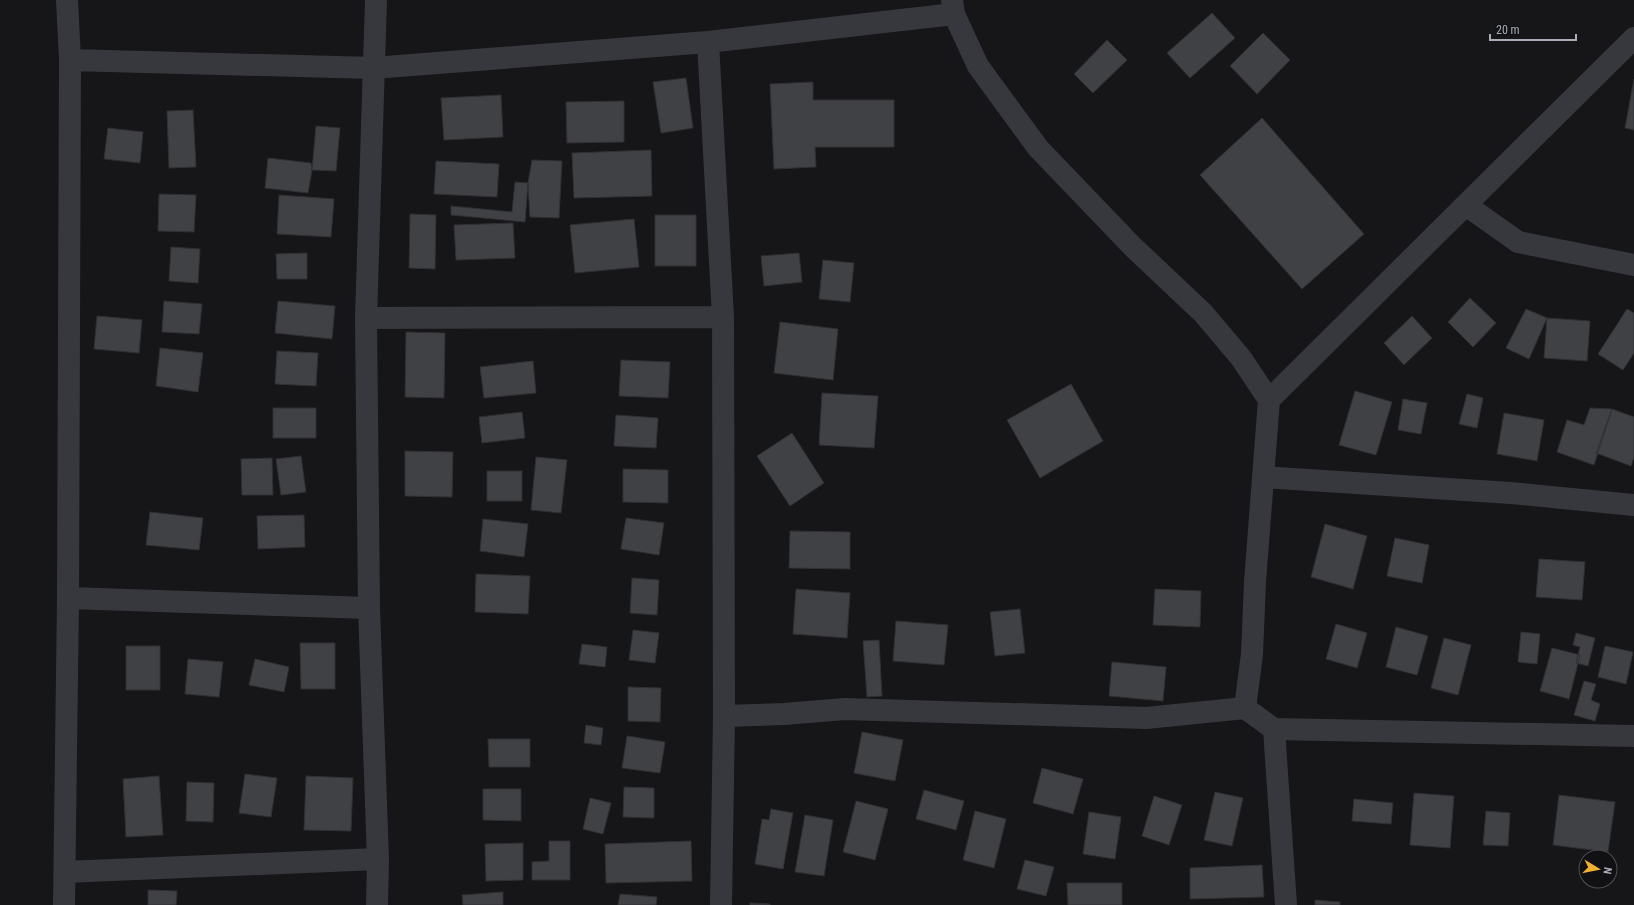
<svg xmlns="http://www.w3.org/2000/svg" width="1634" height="905" viewBox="0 0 1634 905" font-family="'Roboto Condensed',sans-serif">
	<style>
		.building { fill: #404145; stroke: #303034 }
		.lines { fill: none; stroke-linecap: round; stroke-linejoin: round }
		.street { stroke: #37383d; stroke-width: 22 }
	</style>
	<rect width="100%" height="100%" fill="#161618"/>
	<!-- building -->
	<path class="building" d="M 1212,13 L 1235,38 L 1190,78 L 1167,53 Z
		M 1263,33 L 1290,60 L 1257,94 L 1230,66 Z
		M 1107,40 L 1127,60 L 1093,93 L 1074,74 Z
		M 686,78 L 693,128 L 661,133 L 653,82 Z
		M 1634,79 L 1634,130 L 1625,128 Z
		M 813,82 L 813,100 L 894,100 L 894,147 L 815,147 L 816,167 L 774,169 L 770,84 Z
		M 501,95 L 503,137 L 444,140 L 441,98 Z
		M 624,101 L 624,142 L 567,143 L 566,102 Z
		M 193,110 L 196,167 L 169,168 L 167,111 Z
		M 1262,118 L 1364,234 L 1302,289 L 1200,175 Z
		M 316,126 L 340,128 L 336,171 L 312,170 Z
		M 108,128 L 143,132 L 140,163 L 104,159 Z
		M 651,150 L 652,196 L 574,198 L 572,153 Z
		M 268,158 L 311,163 L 312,170 L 308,193 L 265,188 Z
		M 532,160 L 562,161 L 559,218 L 530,217 L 528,183 Z
		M 436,161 L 499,164 L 497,197 L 434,194 Z
		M 515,182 L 528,183 L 525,222 L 451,215 L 451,206 L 512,212 Z
		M 159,194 L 196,195 L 194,232 L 158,231 Z
		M 279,195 L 334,199 L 331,237 L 277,234 Z
		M 410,214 L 436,215 L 435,269 L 409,268 Z
		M 655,215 L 696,215 L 696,266 L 655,266 Z
		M 634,219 L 639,267 L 575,273 L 570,225 Z
		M 513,223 L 515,258 L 456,260 L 454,225 Z
		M 171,247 L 200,249 L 198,283 L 169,281 Z
		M 307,253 L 307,279 L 277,279 L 276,254 Z
		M 799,253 L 802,282 L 764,286 L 761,256 Z
		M 823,260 L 854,263 L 850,302 L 819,299 Z
		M 1470,298 L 1496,323 L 1473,347 L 1448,322 Z
		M 164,301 L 202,304 L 199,334 L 162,332 Z
		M 278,301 L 335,306 L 332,339 L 275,333 Z
		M 1526,309 L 1547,318 L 1529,359 L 1506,348 Z
		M 1627,309 L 1634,313 L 1634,353 L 1623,370 L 1598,354 Z
		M 97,316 L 142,320 L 139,353 L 94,349 Z
		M 1412,316 L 1432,338 L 1404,365 L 1384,343 Z
		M 1547,318 L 1590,321 L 1587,361 L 1544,358 Z
		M 780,322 L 838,329 L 833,380 L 774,373 Z
		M 406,332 L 445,333 L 444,398 L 405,397 Z
		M 160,348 L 203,353 L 198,392 L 156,386 Z
		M 277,351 L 318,353 L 316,386 L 275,384 Z
		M 621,360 L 670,362 L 668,398 L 619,396 Z
		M 533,361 L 536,393 L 484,398 L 480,367 Z
		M 1071,384 L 1103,441 L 1040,478 L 1007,420 Z
		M 1355,391 L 1392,402 L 1376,455 L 1339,445 Z
		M 822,393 L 878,396 L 874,448 L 819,445 Z
		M 1467,394 L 1483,398 L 1477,428 L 1459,424 Z
		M 1403,399 L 1427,403 L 1421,434 L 1398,430 Z
		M 273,408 L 316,408 L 316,438 L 273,438 Z
		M 1590,408 L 1612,409 L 1594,465 L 1557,452 L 1567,420 L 1584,425 Z
		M 1612,409 L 1634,417 L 1634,457 L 1631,466 L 1596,453 Z
		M 522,412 L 525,438 L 482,443 L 479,417 Z
		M 1504,413 L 1544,420 L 1537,461 L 1497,454 Z
		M 616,415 L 658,418 L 656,448 L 614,446 Z
		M 792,433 L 824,483 L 790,506 L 757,456 Z
		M 405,451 L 453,452 L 452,497 L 405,496 Z
		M 301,456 L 306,492 L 281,495 L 276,459 Z
		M 536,457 L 567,460 L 561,513 L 531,510 Z
		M 272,458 L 273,495 L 242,495 L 241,459 Z
		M 623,469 L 668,470 L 668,503 L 623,502 Z
		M 487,471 L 522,471 L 522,501 L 487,501 Z
		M 150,512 L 203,518 L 199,550 L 146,545 Z
		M 304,515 L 305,547 L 258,549 L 257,516 Z
		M 626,518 L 664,523 L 659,555 L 621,549 Z
		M 483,519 L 528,524 L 524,557 L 480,551 Z
		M 1325,524 L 1367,536 L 1353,589 L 1311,577 Z
		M 790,531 L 850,532 L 850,569 L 789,568 Z
		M 1395,538 L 1429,545 L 1422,583 L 1387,576 Z
		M 1539,559 L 1585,562 L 1582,600 L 1536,597 Z
		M 476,574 L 530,576 L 528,614 L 475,612 Z
		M 632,578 L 659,580 L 657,615 L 630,613 Z
		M 796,589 L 850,593 L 847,638 L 793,634 Z
		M 1155,589 L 1201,591 L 1200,627 L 1153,625 Z
		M 1020,609 L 1025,653 L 995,656 L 990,612 Z
		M 896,621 L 948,625 L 944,665 L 893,661 Z
		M 1336,624 L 1367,633 L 1357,668 L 1326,659 Z
		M 1396,627 L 1428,636 L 1417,675 L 1386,667 Z
		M 633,630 L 659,633 L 655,663 L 629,660 Z
		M 1521,632 L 1540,634 L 1537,664 L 1518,662 Z
		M 1576,633 L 1595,638 L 1588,666 L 1576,663 L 1580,647 L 1573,645 Z
		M 1444,638 L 1471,645 L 1458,695 L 1431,688 Z
		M 879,640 L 882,696 L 867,697 L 863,641 Z
		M 300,643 L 335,643 L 335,689 L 301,689 Z
		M 582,644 L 607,647 L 605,667 L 579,664 Z
		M 126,646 L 160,646 L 160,690 L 126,690 Z
		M 1605,646 L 1633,652 L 1626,684 L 1598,677 Z
		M 1552,648 L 1580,655 L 1569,699 L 1540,691 Z
		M 188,659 L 223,662 L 219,697 L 185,694 Z
		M 255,659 L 289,667 L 284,692 L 249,685 Z
		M 1112,662 L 1166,667 L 1163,701 L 1109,696 Z
		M 1584,681 L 1596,684 L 1591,700 L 1600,704 L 1595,721 L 1574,715 Z
		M 628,687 L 661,688 L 660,722 L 628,721 Z
		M 586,725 L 603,728 L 601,745 L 584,743 Z
		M 862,732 L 903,740 L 895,781 L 854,773 Z
		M 627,736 L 665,742 L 660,773 L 622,768 Z
		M 488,739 L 530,739 L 530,767 L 489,767 Z
		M 1042,768 L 1083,779 L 1073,814 L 1033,803 Z
		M 245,774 L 277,778 L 271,817 L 239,813 Z
		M 159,776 L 163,835 L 126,837 L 123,779 Z
		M 306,776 L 353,778 L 351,831 L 304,830 Z
		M 187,782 L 214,783 L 213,822 L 186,821 Z
		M 624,787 L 654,788 L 654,818 L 623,817 Z
		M 483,789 L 521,789 L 521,821 L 483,820 Z
		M 924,790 L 964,801 L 956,830 L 916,819 Z
		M 1215,792 L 1243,798 L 1232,846 L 1204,840 Z
		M 1414,793 L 1454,796 L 1450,848 L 1410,845 Z
		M 1559,795 L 1615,802 L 1608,852 L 1553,845 Z
		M 1154,796 L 1182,805 L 1169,845 L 1142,836 Z
		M 590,798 L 611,803 L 603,834 L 583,829 Z
		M 1354,799 L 1393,803 L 1391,824 L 1352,821 Z
		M 856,801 L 888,809 L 875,860 L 843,852 Z
		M 771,809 L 793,813 L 783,869 L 755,864 L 762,819 L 769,820 Z
		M 975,811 L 1006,819 L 994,868 L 963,860 Z
		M 1486,811 L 1510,813 L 1508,846 L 1483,845 Z
		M 1089,812 L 1121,817 L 1115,859 L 1083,854 Z
		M 805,815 L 833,820 L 824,876 L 795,872 Z
		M 549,841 L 570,841 L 570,880 L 532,880 L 532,862 L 549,861 Z
		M 691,841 L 692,881 L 606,883 L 605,844 Z
		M 523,843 L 523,880 L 486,881 L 485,844 Z
		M 1025,860 L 1054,867 L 1046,896 L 1017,889 Z
		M 1262,865 L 1264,897 L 1190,899 L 1190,868 Z
		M 1067,883 L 1122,883 L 1122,905 L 1068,905 Z
		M 148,890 L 177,891 L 176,905 L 148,905 Z
		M 503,892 L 503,905 L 463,905 L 462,895 Z
		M 620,894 L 657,897 L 656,905 L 618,905 Z
		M 1315,900 L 1340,902 L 1340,905 L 1315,905 Z
		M 750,903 L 770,904 L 770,905 L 750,905 Z"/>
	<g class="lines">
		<!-- street -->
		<path class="street" d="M 376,0 L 366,318 L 369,608 L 378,859 L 377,905
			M 708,42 L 723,317 L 724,716 L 721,905
			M 70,60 L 373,68 L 708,42 L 954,14
			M 1466,205 L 1518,242 L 1634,265
			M 366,318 L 723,317
			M 1269,400 L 1634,38
			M 1263,477 L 1511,493 L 1634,505
			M 68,598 L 369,608
			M 1245,708 L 1274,729 L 1286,905
			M 724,716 L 784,714 L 845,709 L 1146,718 L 1245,708 L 1252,654 L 1255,582 L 1269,400 L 1241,358 L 1203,313 L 1133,247 L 1038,148 L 978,66 L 954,14 L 952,0
			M 1274,729 L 1634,736
			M 65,872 L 378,859
			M 64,905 L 68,598 L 70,60 L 67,0"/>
	</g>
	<!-- north arrow -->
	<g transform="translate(1598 869) rotate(100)"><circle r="19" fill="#111113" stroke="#4d4f55"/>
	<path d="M0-3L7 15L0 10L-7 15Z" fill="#f2b134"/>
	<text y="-6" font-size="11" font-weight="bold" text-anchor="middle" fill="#a8adb8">N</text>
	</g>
	<!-- scale -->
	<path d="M1490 34v6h86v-6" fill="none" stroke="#a8adb8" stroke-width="2"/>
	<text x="1496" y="34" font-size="12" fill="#a8adb8" stroke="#111113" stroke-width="3" paint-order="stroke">20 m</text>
</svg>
